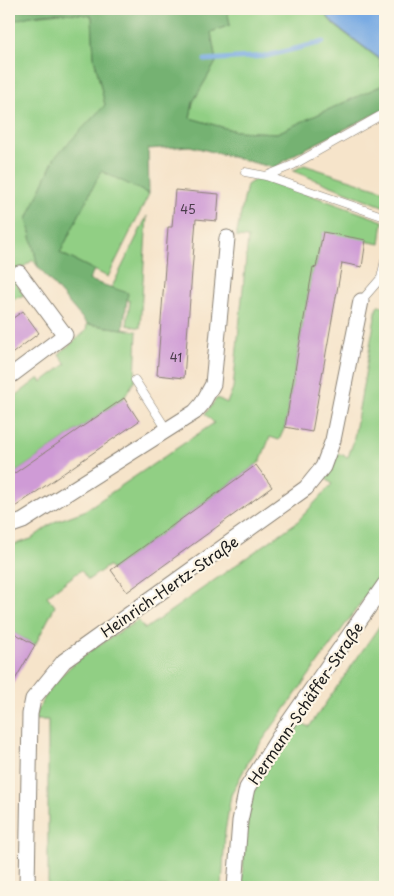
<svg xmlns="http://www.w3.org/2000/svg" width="394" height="896" viewBox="0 0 394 896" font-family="'Playpen Sans',sans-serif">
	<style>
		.green { fill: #91cf84; stroke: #567650 }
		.forest { fill: #74b272; stroke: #486747 }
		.water { fill: #78aae3; stroke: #4a6380 }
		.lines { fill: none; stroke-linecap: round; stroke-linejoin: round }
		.stream { stroke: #78aae3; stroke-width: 5 }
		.building { fill: #cf9bd6 }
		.service-casing { stroke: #898073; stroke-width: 9 }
		.minor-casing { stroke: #898073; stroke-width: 17 }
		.service { stroke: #fff; stroke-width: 8 }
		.minor { stroke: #fff; stroke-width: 15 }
		.labels { text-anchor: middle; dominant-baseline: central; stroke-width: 4.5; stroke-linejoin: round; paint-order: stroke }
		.number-label { font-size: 12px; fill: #493c4a }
		.street-label { font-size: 15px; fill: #1c1c1c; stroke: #fcf5e5 }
	</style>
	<rect width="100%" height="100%" fill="#fcf5e5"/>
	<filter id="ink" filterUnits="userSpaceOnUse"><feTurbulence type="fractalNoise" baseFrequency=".02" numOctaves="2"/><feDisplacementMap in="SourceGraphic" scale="10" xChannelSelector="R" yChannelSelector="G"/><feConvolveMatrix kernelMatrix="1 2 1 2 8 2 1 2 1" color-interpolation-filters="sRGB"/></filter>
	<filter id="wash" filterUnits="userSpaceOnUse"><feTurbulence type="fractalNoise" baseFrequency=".0096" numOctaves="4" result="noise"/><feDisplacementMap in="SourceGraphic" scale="20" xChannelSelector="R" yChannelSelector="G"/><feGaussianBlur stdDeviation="1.12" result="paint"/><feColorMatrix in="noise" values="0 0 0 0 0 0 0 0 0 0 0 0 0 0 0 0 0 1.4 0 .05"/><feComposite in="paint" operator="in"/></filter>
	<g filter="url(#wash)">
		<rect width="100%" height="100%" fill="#f6e4ca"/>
		<!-- green -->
		<path class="green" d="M 227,9 L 324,9 L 323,12 L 334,25 L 379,59 L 385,84 L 277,133 L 236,131 L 190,118 L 193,102 L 216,62 L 211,32 L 230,25 Z
			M 70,12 L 92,16 L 94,57 L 105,105 L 55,158 L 27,219 L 38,267 L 33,260 L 11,276 L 24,295 L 9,301 L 9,23 L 23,17 Z
			M 304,165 L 385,191 L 385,207 L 293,171 Z
			M 101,170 L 149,194 L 108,277 L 60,253 Z
			M 256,179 L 285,186 L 383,221 L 380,244 L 323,233 L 316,268 L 313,268 L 285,427 L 279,440 L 270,437 L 260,462 L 111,570 L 108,566 L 88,580 L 81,570 L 47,596 L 55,606 L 35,645 L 12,632 L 9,637 L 9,546 L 31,539 L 54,522 L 84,511 L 214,423 L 205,414 L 217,398 L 227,403 L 233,388 L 248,238 L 236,237 L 247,185 Z
			M 147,216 L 140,328 L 127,325 L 130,301 L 110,291 Z
			M 377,306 L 385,306 L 385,569 L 250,758 L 231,795 L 225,832 L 222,887 L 48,887 L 48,720 L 35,720 C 49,670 98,647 138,620 L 145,629 L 297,522 L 332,484 L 322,475 L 337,453 L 348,457 L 353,443 Z
			M 87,324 L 137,331 L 135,380 L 124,398 L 9,477 L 9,401 L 39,378 L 42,382 L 66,364 L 59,354 L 86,331 Z
			M 385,618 L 385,887 L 241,887 L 250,796 L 298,721 L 309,727 Z"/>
		<!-- forest -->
		<path class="forest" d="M 9,9 L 227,9 L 230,25 L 211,32 L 216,62 L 193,102 L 190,118 L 236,131 L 277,133 L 385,84 L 385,109 L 297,153 L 274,168 L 190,146 L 148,149 L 149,194 L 101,171 L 60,253 L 94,270 L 89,280 L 128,293 L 123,329 L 87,324 L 38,267 L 27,219 L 55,157 L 105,105 L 94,57 L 92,16 C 64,11 34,12 9,23 Z"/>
		<!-- water -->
		<path class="water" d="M 324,9 L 385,9 L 385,56 L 380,59 L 334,24 L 323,11 Z"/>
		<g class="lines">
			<!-- stream -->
			<path class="stream" d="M 205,60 L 266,56 L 323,42"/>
		</g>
		<g id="blocks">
			<!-- building -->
			<path class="building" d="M 175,190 L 219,194 L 217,221 L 196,219 L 184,378 L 157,375 L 168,227 L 172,227 Z
				M 323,232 L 366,240 L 362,267 L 342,263 L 312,432 L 285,427 L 313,267 L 316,268 Z
				M 23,311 L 39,333 L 9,356 L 9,321 Z
				M 124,398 L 139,421 L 9,511 L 9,477 Z
				M 256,465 L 272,487 L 127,592 L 111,570 Z
				M 9,630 L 35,645 L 9,690 Z"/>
		</g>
	</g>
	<g filter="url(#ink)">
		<use href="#blocks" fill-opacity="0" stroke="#898073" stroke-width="1"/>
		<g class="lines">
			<!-- service casing -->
			<g class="service-casing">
				<path id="service" d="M 245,172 L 266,176 L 385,217
					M 266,176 L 293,165 L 385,113
					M 361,301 L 381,278 L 385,260
					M 135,380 L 167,430"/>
			</g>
			<!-- minor casing -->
			<g class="minor-casing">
				<path id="minor" d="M 9,377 L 65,335 L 19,273
					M 9,526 L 23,521 L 195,412 L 202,404 L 213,384 L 227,238
					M 27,887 L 30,714 L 33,699 L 64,661 L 306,488 L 323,467 L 333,440 L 361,301
					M 235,887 L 240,821 L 247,788 L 286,726 L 385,584"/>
			</g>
			<!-- service -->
			<use href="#service" class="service"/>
			<!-- minor -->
			<use href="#minor" class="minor"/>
		</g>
	</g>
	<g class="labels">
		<!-- number labels -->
		<g class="number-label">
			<text x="188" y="209">45</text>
			<text x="176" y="357">41</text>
		</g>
		<!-- street labels -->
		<g class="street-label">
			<text transform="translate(169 586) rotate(-35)">Heinrich-Hertz-Straße</text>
			<text transform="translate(305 703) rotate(-56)">Hermann-Schäffer-Straße</text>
		</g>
	</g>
	<!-- margin -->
	<rect width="394" height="896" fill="none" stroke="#fcf5e5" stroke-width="30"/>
</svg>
